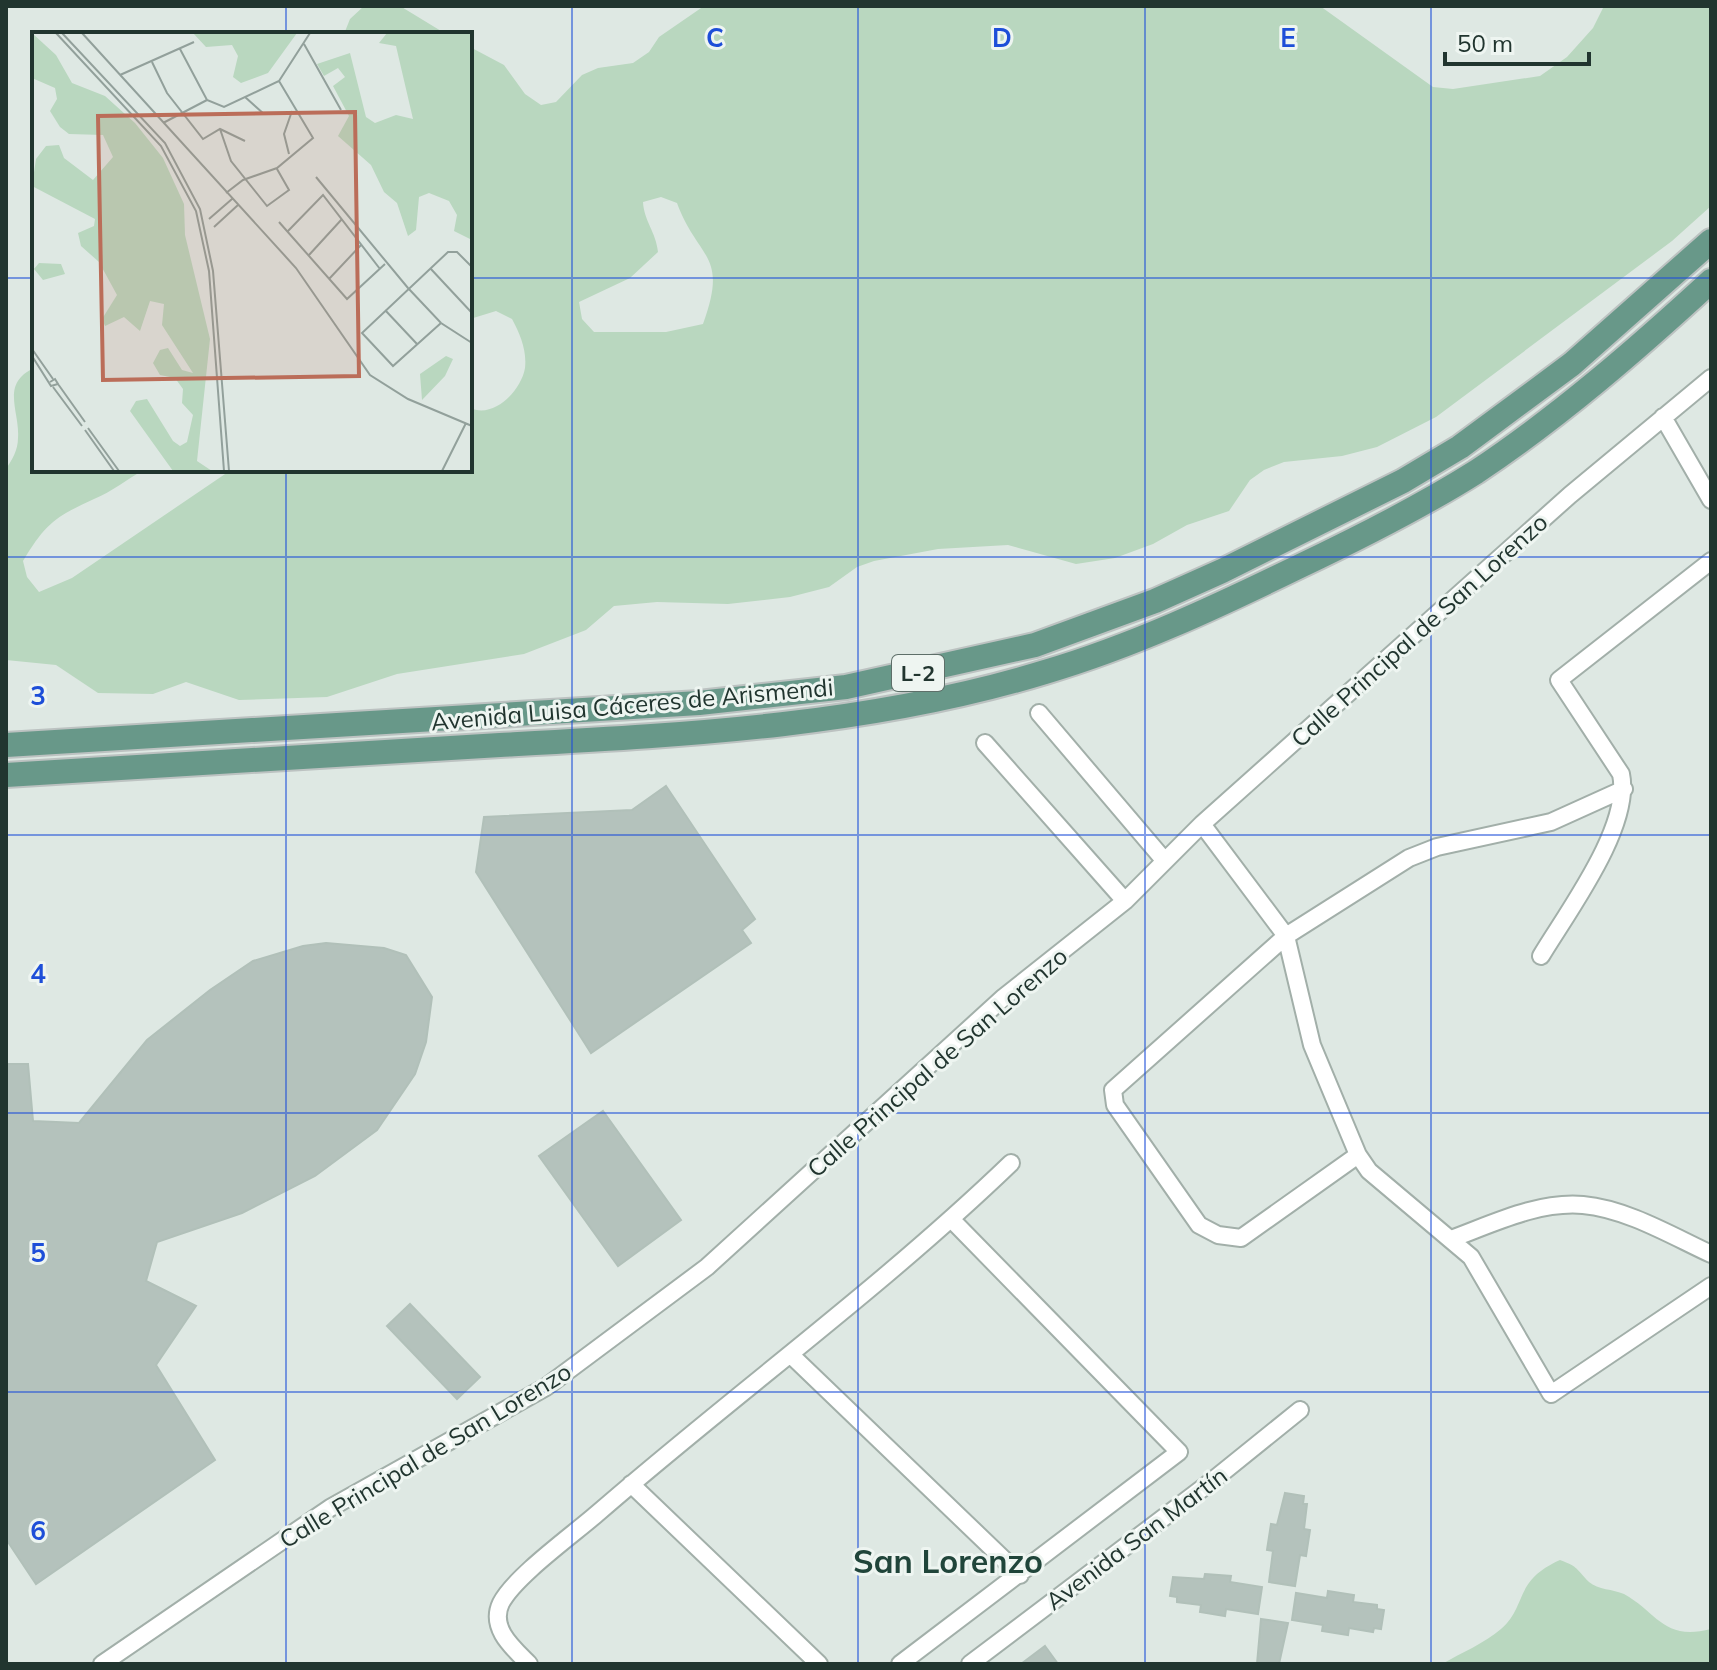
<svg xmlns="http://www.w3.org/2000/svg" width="1717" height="1670" viewBox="0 0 1717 1670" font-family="Mulish,sans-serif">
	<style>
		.green { fill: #b9d7bf; fill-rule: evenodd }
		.building { fill: #b4c2bc; stroke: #b1c0b9; stroke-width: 2 }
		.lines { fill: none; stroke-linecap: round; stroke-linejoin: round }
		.minor-casing { stroke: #a2afa9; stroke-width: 20 }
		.primary-casing { stroke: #bcc2c1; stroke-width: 28 }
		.minor { stroke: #fff; stroke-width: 16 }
		.primary { stroke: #689889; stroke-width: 24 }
		.grid { fill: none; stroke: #1d4ed8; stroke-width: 2; stroke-opacity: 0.55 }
		.labels { text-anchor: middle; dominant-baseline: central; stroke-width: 6; stroke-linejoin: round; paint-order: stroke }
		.shield { fill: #eef5f1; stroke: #5e6f69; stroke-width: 2 }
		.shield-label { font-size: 22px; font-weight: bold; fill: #21352f }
		.street-label { font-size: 24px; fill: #21352f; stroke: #eef5f1 }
		.district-label { font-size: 32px; font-weight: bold; fill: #20453a; stroke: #eef5f1 }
		.inset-road { fill: none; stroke: #92a09b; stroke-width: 2 }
		.view { fill: #bb6d59; fill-opacity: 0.15; stroke: #bb6d59; stroke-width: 4 }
		.inset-edge { fill: none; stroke: #21352f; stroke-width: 4 }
		.grid-label { font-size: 26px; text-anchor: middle; font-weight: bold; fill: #1d4ed8; stroke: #eef5f1; stroke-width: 6; stroke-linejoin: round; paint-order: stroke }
	</style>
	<rect width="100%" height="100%" fill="#dee8e3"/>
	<!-- green -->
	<path class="green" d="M 364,6 L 400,6 L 446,34 L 344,34 L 350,19 Z
		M 704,6 L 1320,6 L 1433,87 L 1453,89 L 1540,76 L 1567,57 L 1593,28 L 1604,6 L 1711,6 L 1711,206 L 1672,241 L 1436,417 L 1377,447 L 1342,456 L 1284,462 L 1264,470 L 1250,480 L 1229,511 L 1187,525 L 1153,544 L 1115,558 L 1076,564 L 1008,545 L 938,549 L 874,561 L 857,567 L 829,587 L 790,597 L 728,604 L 657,602 L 614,606 L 586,630 L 524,654 L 397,674 L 327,697 L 239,700 L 186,682 L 153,694 L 98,693 L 56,665 L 6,660 L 6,469 C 12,460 18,450 18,438 C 20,411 0,384 34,368 L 34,470 L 144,470 C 127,479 112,492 94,499 C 55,517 46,523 23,561 L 27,577 L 39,592 L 72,578 L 231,470 L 470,470 L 470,408 C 494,419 521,391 525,368 C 527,350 520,334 512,319 L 496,311 L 470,319 L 470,47 L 504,65 L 525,94 L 541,105 L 556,102 L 582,75 L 598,68 L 633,63 L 649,52 L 659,37 ZM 661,197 L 677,203 C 698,260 729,253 703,324 L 666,332 L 594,332 L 582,319 L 579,302 L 630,278 L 658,252 C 656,232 644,221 643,202 Z
		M 1560,1560 C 1579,1567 1576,1569 1589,1582 C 1598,1590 1613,1589 1624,1594 C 1658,1613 1663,1641 1711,1629 L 1711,1664 L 1442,1664 C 1461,1653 1485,1643 1501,1629 C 1528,1605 1513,1581 1560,1560 Z"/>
	<!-- building -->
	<path class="building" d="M 666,786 L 755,919 L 742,930 L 751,943 L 591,1053 L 476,872 L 484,817 L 632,810 Z
		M 326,943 L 384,948 L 406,955 L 432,997 L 426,1042 L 415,1074 L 377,1130 L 315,1176 L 242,1213 L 157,1242 L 146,1281 L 196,1306 L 156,1365 L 215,1460 L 36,1584 L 6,1539 L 6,1064 L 28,1064 L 33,1121 L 79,1123 L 147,1040 L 210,990 L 253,961 L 303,946 Z
		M 603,1111 L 681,1220 L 618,1266 L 539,1156 Z
		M 410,1304 L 480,1377 L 457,1399 L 387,1326 Z
		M 1285,1493 L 1304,1496 L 1303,1504 L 1307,1504 L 1304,1529 L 1310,1530 L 1306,1556 L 1300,1555 L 1295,1586 L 1269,1582 L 1273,1551 L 1267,1550 L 1271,1524 L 1277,1525 Z
		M 1205,1574 L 1231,1576 L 1230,1582 L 1262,1587 L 1258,1614 L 1226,1609 L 1225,1616 L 1200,1612 L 1201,1605 L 1177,1602 L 1177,1597 L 1170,1596 L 1173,1577 L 1204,1579 Z
		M 1328,1591 L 1354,1595 L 1353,1602 L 1377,1605 L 1377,1609 L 1384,1610 L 1381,1629 L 1374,1628 L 1373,1632 L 1349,1628 L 1348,1635 L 1322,1631 L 1323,1625 L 1292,1620 L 1296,1593 L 1327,1598 Z
		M 1261,1619 L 1288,1623 L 1279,1664 L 1257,1664 Z
		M 1045,1646 L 1058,1664 L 1021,1664 Z"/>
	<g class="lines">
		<!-- minor casing -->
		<g class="minor-casing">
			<path id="minor" d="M 1663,417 L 1711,500
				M 1039,713 L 1164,860
				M 985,743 L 1125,901
				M 1202,824 L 1286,936 L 1312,1045 L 1358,1155 L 1369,1171 L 1471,1257 L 1551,1394 L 1711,1286
				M 1541,956 C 1568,911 1632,826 1621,774 L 1559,680 L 1711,561
				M 1358,1155 L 1241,1238 L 1218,1235 L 1199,1225 L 1115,1105 L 1113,1090 L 1286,936 L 1409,858 L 1437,847 L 1551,822 L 1624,789
				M 1451,1239 C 1492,1224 1538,1201 1583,1205 C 1627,1209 1672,1236 1711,1254
				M 792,1356 L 1020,1575
				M 631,1484 L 819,1664
				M 102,1664 L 330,1508 L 546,1387 L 707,1267 L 1004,997 L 1125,901 L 1202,824 L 1570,495 L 1711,378
				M 529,1664 C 513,1648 489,1628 501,1603 C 515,1576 574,1534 599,1512 C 735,1394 881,1288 1011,1163
				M 900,1664 L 1179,1452 L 952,1220
				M 970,1664 L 1212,1481 L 1300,1410"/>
		</g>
		<!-- primary casing -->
		<g class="primary-casing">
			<path id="primary" d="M 6,745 L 699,703 L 846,687 L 1035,645 L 1155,601 L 1222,571 L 1403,481 L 1460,447 L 1572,364 L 1711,241
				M 6,775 C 171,765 336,755 500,745 C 683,735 869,726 1045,672 C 1133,646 1216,607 1298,567 C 1359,538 1419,508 1476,472 C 1560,416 1637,349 1711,281"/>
		</g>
		<!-- minor -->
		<use href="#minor" class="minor"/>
		<!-- primary -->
		<use href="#primary" class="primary"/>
	</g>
	<!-- grid -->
	<path class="grid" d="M 286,6 L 286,34M 572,6 L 572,1664M 858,6 L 858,1664M 1145,6 L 1145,1664M 1431,6 L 1431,1664M 6,278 L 34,278M 470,278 L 1711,278M 286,470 L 286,1664M 6,557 L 1711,557M 6,835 L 1711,835M 6,1113 L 1711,1113M 6,1392 L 1711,1392"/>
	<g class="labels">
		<!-- shield labels -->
		<rect class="shield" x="892" y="655" width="52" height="36" rx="6"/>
		<g class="shield-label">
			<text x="918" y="673">L-2</text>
		</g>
		<!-- street labels -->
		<g class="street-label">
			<text transform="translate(1419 630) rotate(-42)">Calle Principal de San Lorenzo</text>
			<text transform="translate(632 704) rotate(-5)">Avenida Luisa Cáceres de Arismendi</text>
			<text transform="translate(937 1062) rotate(-41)">Calle Principal de San Lorenzo</text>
			<text transform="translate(425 1455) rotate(-31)">Calle Principal de San Lorenzo</text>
			<text transform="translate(1136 1538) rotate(-37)">Avenida San Martín</text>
		</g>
		<!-- district labels -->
		<g class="district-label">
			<text x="948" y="1561">San Lorenzo</text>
		</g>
	</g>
	<!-- overview -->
	<g transform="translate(32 32)">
		<rect width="440" height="440" fill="#dee8e3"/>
		<path d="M 0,1 L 24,23 L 40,51 L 73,64 L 103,91 L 131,126 L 152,172 L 153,203 L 178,307 L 165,429 L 180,439 L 141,439 L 98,379 L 104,369 L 115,367 L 141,409 L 148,414 L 155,410 L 161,383 L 150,371 L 151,357 L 143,346 L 128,343 L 121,331 L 128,318 L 136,316 L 150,338 L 161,341 L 130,293 L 132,272 L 118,269 L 108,299 L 92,285 L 73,294 L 70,287 L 85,263 L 67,230 L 49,214 L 46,201 L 62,194 L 63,187 L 0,154 L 4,127 L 14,114 L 27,113 L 32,126 L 61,148 L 81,125 L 71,103 L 37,102 L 28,95 L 18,79 L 25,67 L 23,56 L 0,46 ZM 161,1 L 265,1 L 236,41 L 209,51 L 201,45 L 206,24 L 200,13 L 174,15 ZM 355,1 L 440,1 L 440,208 L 422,199 L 425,183 L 417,169 L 397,161 L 387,165 L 384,198 L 376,204 L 365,171 L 352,160 L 339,133 L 306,104 L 317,84 L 301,54 L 313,45 L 306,36 L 292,44 L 285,32 L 318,21 L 334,85 L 343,91 L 364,83 L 381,87 L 364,14 L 347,11 ZM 7,231 L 29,232 L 33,242 L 11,248 L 2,237 ZM 414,324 L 421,327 L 413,344 L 390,368 L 388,342 Z" fill="#b9d7bf"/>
		<path class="inset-road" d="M 24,1 L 129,114 L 164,179 L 177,239 L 192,439M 30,1 L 133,111 L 168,177 L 181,239 L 197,439M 50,1 L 264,236 L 338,343 L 376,367 L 440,394M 272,12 L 309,78M 148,17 L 175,68 L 192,75 L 247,49 L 278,1M 120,30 L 135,61 L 171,107 L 188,97 L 213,109M 88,43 L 162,10M 213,65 L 232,82M 131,91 L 175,68M 188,97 L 199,129 L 235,174 L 257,158 L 245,137M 257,122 L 252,102 L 260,79M 284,145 L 376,256 L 409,291 L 440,311M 194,161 L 211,148 L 245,136 L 281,106 L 247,49M 177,187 L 200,167M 247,190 L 315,267 L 353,232M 182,195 L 206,173M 256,199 L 291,163 L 348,237M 277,223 L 310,187M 398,236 L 440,281M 297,247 L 329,213M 353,278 L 385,312M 409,291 L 361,334 L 330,301 L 416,220 L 425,220 L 440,235M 0,317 L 21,347M 0,324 L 19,354 L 26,352 L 23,347 L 18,350M 26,352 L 53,390M 21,355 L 50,394M 56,396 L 87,439M 53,398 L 82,439M 410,439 L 434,391"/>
		<path class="view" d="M 323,80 L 327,344 L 71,348 L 66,84 Z"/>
		<rect width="440" height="440" class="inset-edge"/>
	</g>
	<g class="grid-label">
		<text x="715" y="47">C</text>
		<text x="1002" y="47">D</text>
		<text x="1288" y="47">E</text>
		<text x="38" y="705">3</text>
		<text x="38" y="983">4</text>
		<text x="38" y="1262">5</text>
		<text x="38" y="1540">6</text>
	</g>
	<!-- border -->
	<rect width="1717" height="1670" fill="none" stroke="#21352f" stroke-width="16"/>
	<!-- scale -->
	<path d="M1445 52v12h144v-12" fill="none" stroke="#21352f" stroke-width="4"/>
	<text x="1457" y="52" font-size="24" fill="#21352f" stroke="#eef5f1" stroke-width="6" paint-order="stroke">50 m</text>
</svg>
